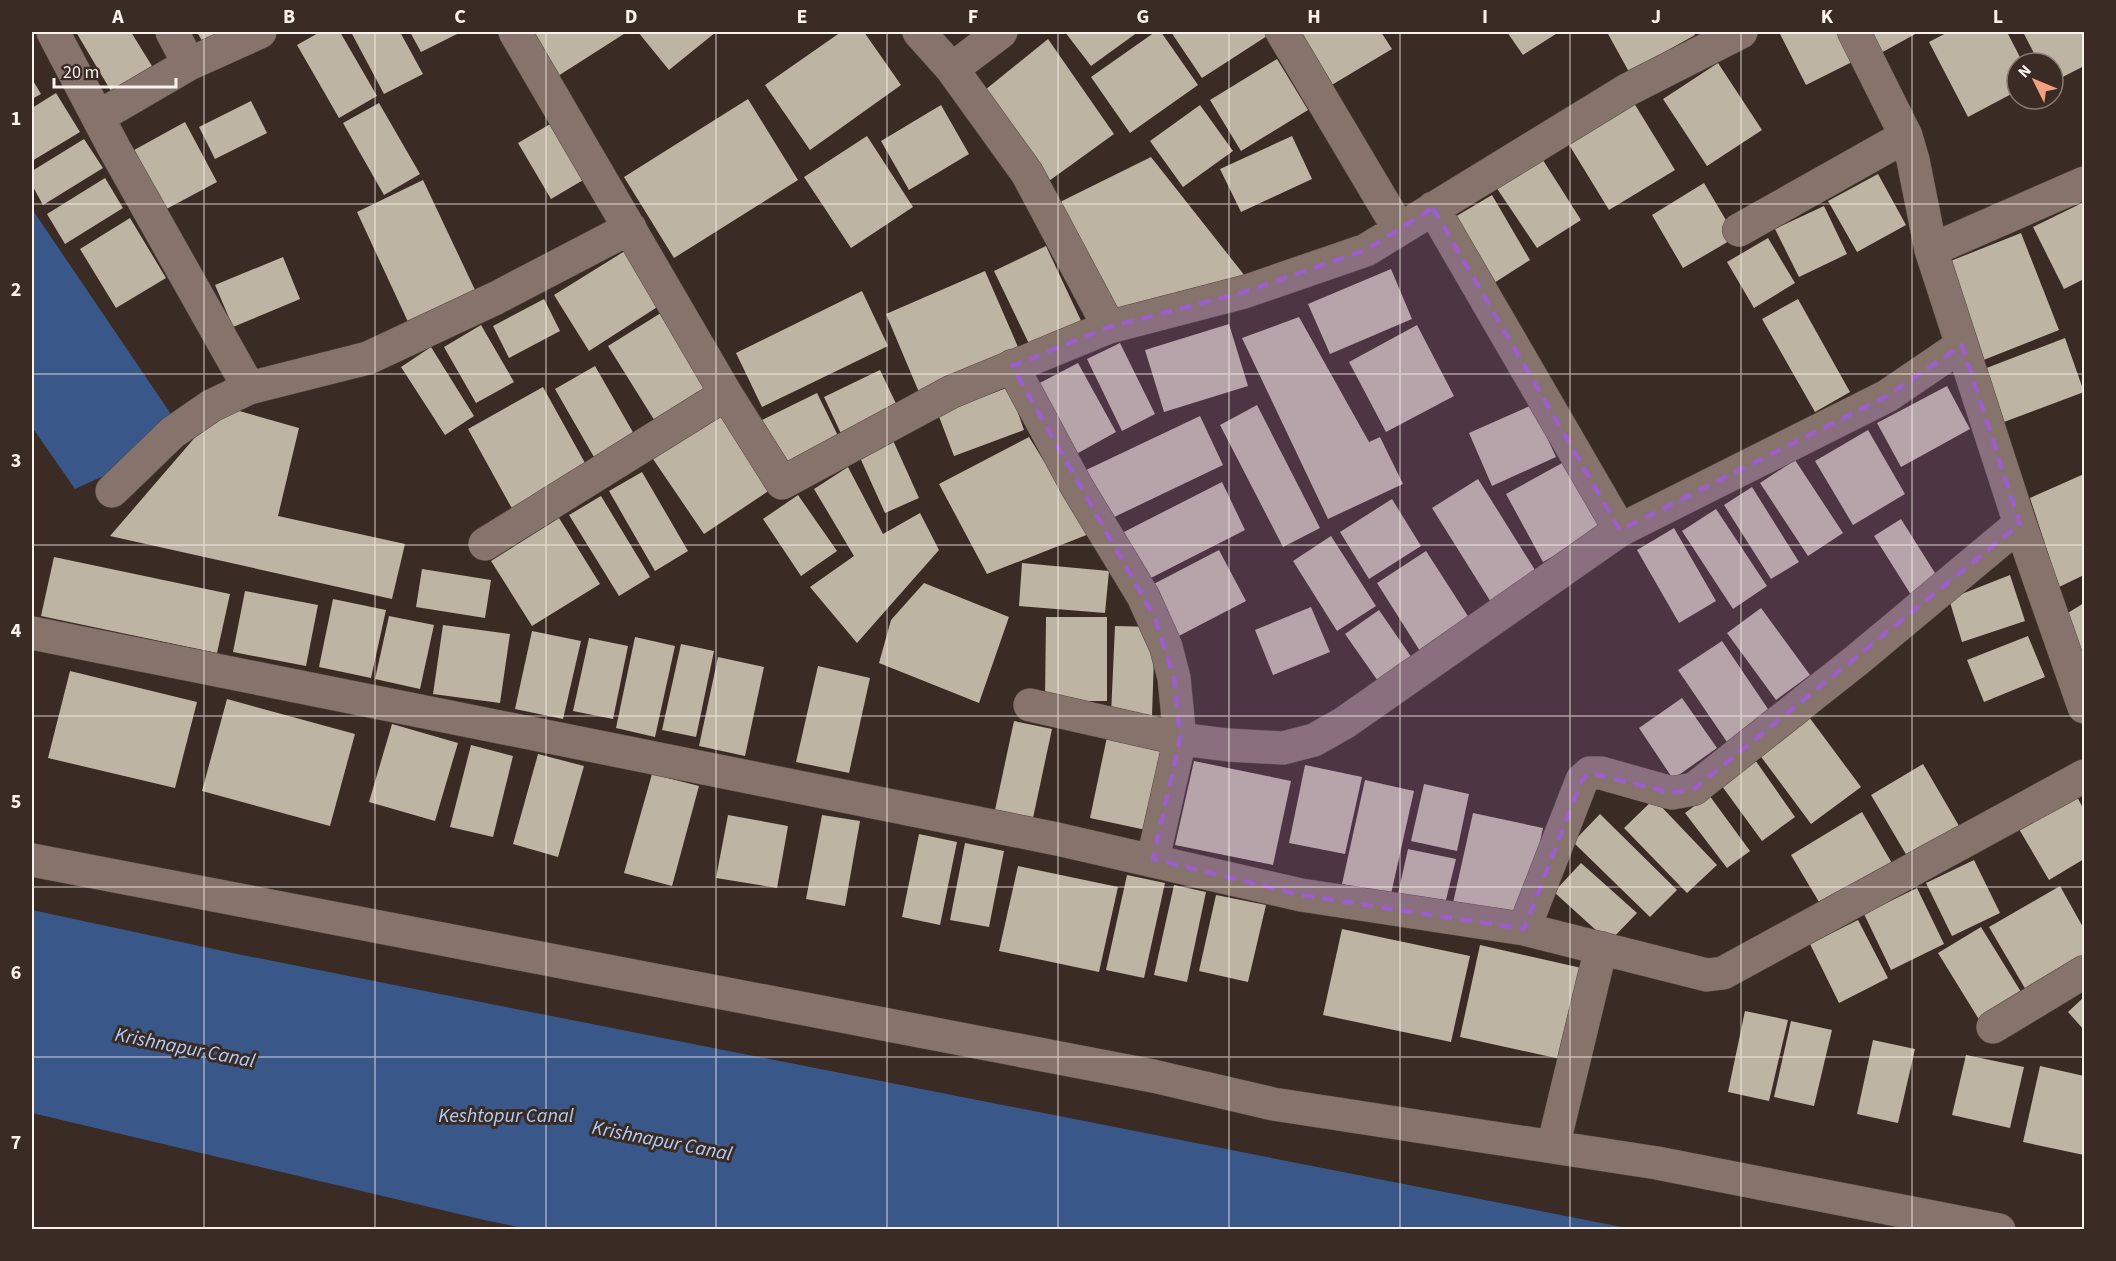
<svg xmlns="http://www.w3.org/2000/svg" width="2116" height="1261" viewBox="0 0 2116 1261" font-family="'Source Sans 3',sans-serif">
	<style>
		.water { fill: #395788 }
		.building { fill: #beb4a3 }
		.lines { fill: none; stroke-linecap: round; stroke-linejoin: round }
		.street-casing { stroke: #564943; stroke-width: 34 }
		.street { stroke: #86746c; stroke-width: 33 }
		.marked { fill: #9b5eca; fill-opacity: 0.2; stroke: #9b5eca; stroke-width: 4.5; stroke-dasharray: 12 8; stroke-linejoin: round }
		.grid { fill: none; stroke: #fcf2ed; stroke-width: 1.5; stroke-opacity: 0.55 }
		.labels { text-anchor: middle; dominant-baseline: central; stroke-width: 6; stroke-linejoin: round; paint-order: stroke }
		.water-label { font-size: 20px; font-style: italic; fill: #b1cefb; stroke: #3a2b24 }
		.neatline { fill: none; stroke: #fcf2ed; stroke-width: 2 }
		.grid-label { font-size: 20px; text-anchor: middle; font-weight: bold; fill: #fcf2ed }
	</style>
	<rect width="100%" height="100%" fill="#3a2b24"/>
	<!-- water -->
	<path class="water" d="M 32,209 L 177,423 L 134,462 L 75,489 L 32,427 Z
		M 32,910 L 237,954 L 1632,1229 L 533,1230 L 484,1220 L 32,1113 Z"/>
	<!-- building -->
	<path class="building" d="M 76,32 L 131,32 L 152,66 L 111,91 Z
		M 197,32 L 236,32 L 206,48 Z
		M 320,32 L 340,32 L 377,96 L 339,118 L 297,45 Z
		M 351,32 L 400,32 L 423,74 L 384,94 Z
		M 410,32 L 461,32 L 421,52 Z
		M 529,32 L 627,32 L 558,76 Z
		M 638,32 L 716,32 L 669,70 Z
		M 841,32 L 864,32 L 901,85 L 810,150 L 765,85 Z
		M 1065,32 L 1138,32 L 1091,66 Z
		M 1155,32 L 1161,32 L 1198,85 L 1130,133 L 1091,77 Z
		M 1171,32 L 1273,32 L 1202,78 Z
		M 1297,32 L 1381,32 L 1392,49 L 1330,86 Z
		M 1507,32 L 1559,32 L 1523,55 Z
		M 1607,32 L 1693,32 L 1695,35 L 1629,72 Z
		M 1779,32 L 1849,32 L 1862,57 L 1806,85 Z
		M 1866,32 L 1919,32 L 1879,54 Z
		M 1948,32 L 2007,32 L 2023,63 L 2017,63 L 2017,91 L 1968,117 L 1929,42 Z
		M 2023,32 L 2084,32 L 2084,66 L 2053,82 L 2053,63 L 2039,63 Z
		M 1048,39 L 1114,134 L 1042,186 L 985,90 Z
		M 1277,59 L 1308,110 L 1241,151 L 1210,100 Z
		M 1718,63 L 1762,130 L 1707,166 L 1663,99 Z
		M 32,79 L 41,94 L 32,99 Z
		M 56,93 L 80,132 L 32,161 L 32,108 Z
		M 748,99 L 798,180 L 674,258 L 624,177 Z
		M 251,101 L 267,133 L 215,159 L 199,127 Z
		M 379,103 L 420,174 L 384,195 L 343,123 Z
		M 1634,103 L 1675,170 L 1609,210 L 1568,143 Z
		M 941,105 L 969,154 L 909,190 L 881,141 Z
		M 1200,105 L 1233,151 L 1183,187 L 1150,141 Z
		M 557,120 L 590,176 L 551,199 L 518,143 Z
		M 185,122 L 217,182 L 157,214 L 125,155 Z
		M 867,136 L 913,207 L 851,248 L 804,177 Z
		M 1292,136 L 1312,179 L 1241,212 L 1220,169 Z
		M 84,139 L 103,168 L 43,205 L 32,185 L 32,171 Z
		M 1151,157 L 1245,276 L 1114,320 L 1056,204 Z
		M 1541,157 L 1581,220 L 1537,248 L 1496,187 Z
		M 1878,174 L 1906,225 L 1857,252 L 1828,201 Z
		M 105,178 L 123,208 L 65,244 L 47,214 Z
		M 423,180 L 476,292 L 409,324 L 357,212 Z
		M 1704,183 L 1736,237 L 1683,268 L 1652,215 Z
		M 1492,195 L 1530,260 L 1494,283 L 1455,217 Z
		M 2084,202 L 2084,279 L 2064,289 L 2033,227 Z
		M 1824,206 L 1847,254 L 1799,277 L 1775,229 Z
		M 130,218 L 166,278 L 116,308 L 80,249 Z
		M 2021,233 L 2059,330 L 1981,361 L 1943,264 Z
		M 1768,238 L 1795,283 L 1754,308 L 1727,262 Z
		M 1046,246 L 1084,327 L 1033,352 L 994,271 Z
		M 628,249 L 662,304 L 589,351 L 554,295 Z
		M 283,257 L 300,299 L 233,327 L 215,285 Z
		M 1391,269 L 1412,319 L 1330,354 L 1308,304 Z
		M 985,271 L 1021,354 L 921,397 L 886,314 Z
		M 862,291 L 888,346 L 762,407 L 736,353 Z
		M 544,299 L 560,331 L 509,358 L 493,326 Z
		M 1798,299 L 1850,392 L 1815,412 L 1762,319 Z
		M 664,311 L 714,390 L 658,426 L 608,346 Z
		M 1299,317 L 1369,442 L 1380,437 L 1403,484 L 1328,519 L 1242,338 Z
		M 1229,324 L 1248,386 L 1164,412 L 1145,350 Z
		M 481,325 L 514,382 L 476,403 L 444,347 Z
		M 1417,325 L 1454,396 L 1386,432 L 1349,362 Z
		M 2065,338 L 2084,392 L 2004,422 L 1984,369 Z
		M 1120,343 L 1155,414 L 1122,431 L 1087,359 Z
		M 431,347 L 474,416 L 445,435 L 401,367 Z
		M 1078,363 L 1116,432 L 1071,457 L 1032,387 Z
		M 595,366 L 638,441 L 598,464 L 555,389 Z
		M 880,370 L 900,412 L 844,440 L 824,397 Z
		M 1947,386 L 1970,429 L 1901,467 L 1877,423 Z
		M 543,387 L 590,472 L 515,514 L 468,429 Z
		M 1009,387 L 1024,430 L 954,456 L 938,414 Z
		M 817,393 L 841,442 L 784,470 L 760,421 Z
		M 1257,405 L 1320,528 L 1283,547 L 1220,425 Z
		M 1532,405 L 1556,457 L 1492,486 L 1469,433 Z
		M 222,406 L 299,428 L 278,516 L 405,544 L 392,599 L 110,536 Z
		M 723,411 L 773,488 L 704,534 L 653,459 Z
		M 1200,416 L 1223,465 L 1108,520 L 1084,471 Z
		M 1868,430 L 1905,494 L 1853,525 L 1815,461 Z
		M 891,436 L 919,498 L 885,513 L 857,451 Z
		M 1029,437 L 1089,534 L 987,574 L 939,484 Z
		M 1795,460 L 1843,533 L 1808,556 L 1760,483 Z
		M 1564,462 L 1601,530 L 1543,562 L 1506,494 Z
		M 848,467 L 883,534 L 920,513 L 939,550 L 857,643 L 810,587 L 854,556 L 814,489 Z
		M 642,472 L 688,551 L 655,571 L 609,491 Z
		M 2084,474 L 2084,575 L 2059,587 L 2030,498 Z
		M 1478,479 L 1540,578 L 1494,607 L 1432,508 Z
		M 1222,482 L 1245,530 L 1143,582 L 1118,535 Z
		M 1752,487 L 1799,562 L 1771,579 L 1724,505 Z
		M 798,495 L 837,551 L 801,576 L 763,519 Z
		M 601,496 L 650,577 L 619,596 L 569,515 Z
		M 1392,499 L 1421,546 L 1369,579 L 1340,532 Z
		M 1716,509 L 1767,586 L 1733,609 L 1682,531 Z
		M 559,518 L 600,584 L 532,626 L 491,561 Z
		M 1901,519 L 1940,581 L 1913,598 L 1874,536 Z
		M 1674,528 L 1716,601 L 1679,623 L 1637,550 Z
		M 1331,536 L 1376,606 L 1337,631 L 1293,561 Z
		M 1219,550 L 1246,601 L 1173,639 L 1146,588 Z
		M 1426,551 L 1475,627 L 1425,659 L 1377,583 Z
		M 54,557 L 230,594 L 217,653 L 41,616 Z
		M 1022,563 L 1109,571 L 1105,613 L 1019,606 Z
		M 422,569 L 491,580 L 485,618 L 416,607 Z
		M 2010,575 L 2025,621 L 1962,642 L 1949,599 Z
		M 924,583 L 1009,617 L 979,703 L 879,663 L 891,620 Z
		M 245,591 L 318,605 L 306,666 L 233,652 Z
		M 333,599 L 386,610 L 371,678 L 319,667 Z
		M 2084,603 L 2084,662 L 2058,619 Z
		M 1311,607 L 1330,652 L 1273,675 L 1255,630 Z
		M 1761,608 L 1810,675 L 1776,700 L 1727,633 Z
		M 1379,610 L 1414,661 L 1380,684 L 1345,634 Z
		M 389,616 L 434,625 L 420,689 L 375,679 Z
		M 1046,617 L 1107,617 L 1107,701 L 1045,701 Z
		M 443,625 L 510,634 L 500,703 L 433,694 Z
		M 1115,626 L 1155,627 L 1152,716 L 1111,715 Z
		M 532,631 L 581,641 L 563,719 L 515,709 Z
		M 2028,636 L 2045,677 L 1984,702 L 1967,660 Z
		M 635,637 L 675,646 L 655,737 L 616,728 Z
		M 589,638 L 628,646 L 613,719 L 573,711 Z
		M 1722,641 L 1770,712 L 1727,742 L 1678,670 Z
		M 681,644 L 714,651 L 696,737 L 662,730 Z
		M 718,657 L 764,667 L 745,756 L 699,746 Z
		M 818,666 L 870,678 L 849,773 L 796,762 Z
		M 70,671 L 197,702 L 175,788 L 48,758 Z
		M 1682,698 L 1717,748 L 1673,779 L 1639,728 Z
		M 227,699 L 355,734 L 330,826 L 202,791 Z
		M 1809,717 L 1861,787 L 1811,824 L 1759,754 Z
		M 1014,721 L 1052,729 L 1033,818 L 995,810 Z
		M 392,724 L 458,743 L 435,821 L 369,802 Z
		M 1107,737 L 1164,749 L 1146,830 L 1090,818 Z
		M 471,745 L 513,756 L 493,837 L 450,827 Z
		M 538,754 L 584,766 L 558,857 L 513,844 Z
		M 1753,757 L 1795,817 L 1762,841 L 1719,782 Z
		M 1194,761 L 1291,781 L 1273,865 L 1175,845 Z
		M 1923,764 L 1962,831 L 1910,861 L 1871,795 Z
		M 1305,765 L 1362,777 L 1345,854 L 1289,843 Z
		M 652,774 L 699,786 L 672,886 L 624,873 Z
		M 1365,780 L 1414,791 L 1391,894 L 1342,884 Z
		M 1424,784 L 1469,794 L 1457,851 L 1411,841 Z
		M 2074,791 L 2084,810 L 2084,859 L 2049,880 L 2016,824 Z
		M 1709,795 L 1750,851 L 1727,868 L 1685,813 Z
		M 1654,799 L 1717,865 L 1687,893 L 1624,828 Z
		M 1862,812 L 1896,870 L 1825,912 L 1791,855 Z
		M 1473,813 L 1543,828 L 1523,918 L 1453,903 Z
		M 1600,814 L 1677,890 L 1650,917 L 1573,842 Z
		M 728,815 L 788,826 L 777,888 L 716,878 Z
		M 822,815 L 860,821 L 845,906 L 806,899 Z
		M 919,834 L 957,842 L 940,925 L 902,917 Z
		M 965,843 L 1004,851 L 989,927 L 950,920 Z
		M 1408,849 L 1456,859 L 1445,904 L 1398,894 Z
		M 1974,860 L 2000,913 L 1952,936 L 1926,883 Z
		M 1581,863 L 1637,913 L 1609,942 L 1554,892 Z
		M 1018,866 L 1118,887 L 1099,972 L 999,951 Z
		M 1127,875 L 1165,883 L 1144,978 L 1106,970 Z
		M 1174,885 L 1206,892 L 1187,982 L 1154,975 Z
		M 2060,886 L 2084,929 L 2084,965 L 2030,997 L 1989,927 Z
		M 1917,888 L 1944,944 L 1891,970 L 1864,914 Z
		M 1216,895 L 1266,905 L 1248,982 L 1199,971 Z
		M 1858,920 L 1888,978 L 1839,1003 L 1810,944 Z
		M 1981,927 L 2026,1000 L 1983,1026 L 1938,953 Z
		M 1342,929 L 1470,956 L 1451,1042 L 1323,1015 Z
		M 1480,945 L 1586,969 L 1565,1060 L 1460,1037 Z
		M 2084,997 L 2084,1030 L 2068,1012 Z
		M 1745,1011 L 1788,1020 L 1769,1101 L 1728,1092 Z
		M 1791,1021 L 1832,1030 L 1814,1106 L 1774,1097 Z
		M 1873,1040 L 1915,1049 L 1898,1123 L 1857,1114 Z
		M 1966,1055 L 2024,1067 L 2010,1128 L 1952,1115 Z
		M 2040,1066 L 2084,1076 L 2084,1155 L 2023,1142 Z"/>
	<g class="lines">
		<!-- street casing -->
		<g class="street-casing">
			<path id="street" d="M 53,32 L 114,148 L 249,388
				M 172,32 L 189,64 L 260,32
				M 515,32 L 726,394 L 782,483 L 951,392 L 1109,327 L 1244,292 L 1366,250 L 1627,90 L 1741,32
				M 919,32 L 952,69 L 1027,173 L 1109,327
				M 1282,32 L 1399,229
				M 1854,32 L 1906,136
				M 952,69 L 1001,32
				M 98,117 L 189,64
				M 2084,183 L 1931,250 L 2020,524 L 2084,707
				M 1433,208 L 1620,530
				M 1739,230 L 1906,136 L 1913,160 L 1931,250
				M 1012,366 L 1077,487 L 1143,596 L 1166,647 L 1174,678 L 1180,739 L 1153,859
				M 112,491 L 172,433 L 211,406 L 249,388 L 368,358 L 496,298 L 630,228
				M 485,544 L 726,394
				M 32,633 L 1057,839 L 1301,895 L 1524,929 L 1582,780 L 1590,773 L 1601,773 L 1672,793 L 1694,789 L 1857,660 L 2020,524
				M 1030,705 L 1180,739 L 1228,745 L 1283,748 L 1314,740 L 1344,723 L 1620,530 L 1887,396 L 1962,345
				M 32,860 L 1153,1076 L 1273,1104 L 1657,1163 L 1999,1230
				M 1524,929 L 1707,975 L 1723,973 L 2084,776
				M 1993,1027 L 2084,972
				M 1553,1147 L 1601,948"/>
		</g>
		<!-- street -->
		<use href="#street" class="street"/>
	</g>
	<!-- marked area -->
	<path class="marked" d="M 1433,208 L 1620,530 L 1887,396 L 1962,345 L 2020,524 L 1694,789 L 1672,793 L 1590,773 L 1582,780 L 1524,929 L 1301,895 L 1153,859 L 1180,739 L 1174,678 L 1155,618 L 1012,366 L 1109,327 L 1244,292 L 1366,250 Z"/>
	<!-- grid -->
	<path class="grid" d="M 204,32 L 204,1230M 375,32 L 375,1230M 546,32 L 546,1230M 716,32 L 716,1230M 887,32 L 887,1230M 1058,32 L 1058,1230M 1229,32 L 1229,1230M 1400,32 L 1400,1230M 1570,32 L 1570,1230M 1741,32 L 1741,1230M 1912,32 L 1912,1230M 32,204 L 2084,204M 32,374 L 2084,374M 32,545 L 2084,545M 32,716 L 2084,716M 32,887 L 2084,887M 32,1057 L 2084,1057"/>
	<g class="labels">
		<!-- water labels -->
		<g class="water-label">
			<text transform="translate(185 1048) rotate(11)">Krishnapur Canal</text>
			<text x="506" y="1116">Keshtopur Canal</text>
			<text transform="translate(662 1141) rotate(11)">Krishnapur Canal</text>
		</g>
	</g>
	<!-- border -->
	<rect width="2116" height="1261" fill="none" stroke="#3a2b24" stroke-width="66"/>
	<!-- north arrow -->
	<g transform="translate(2035 81) rotate(313)"><circle r="28" fill="#3a2b24" stroke="#887b74" stroke-width="1.5"/>
	<path d="M0-4.5L10 22L0 15L-10 22Z" fill="#f2a080"/>
	<text y="-9" font-size="16" font-weight="bold" text-anchor="middle" fill="#fcf2ed">N</text>
	</g>
	<!-- scale -->
	<path d="M54 78v9h122v-9" fill="none" stroke="#fcf2ed" stroke-width="3"/>
	<text x="63" y="78" font-size="18" fill="#fcf2ed" stroke="#3a2b24" stroke-width="4.5" paint-order="stroke">20 m</text>
	<rect x="33" y="33" width="2050" height="1195" class="neatline"/>
	<g class="grid-label">
		<text x="118" y="23">A</text>
		<text x="289" y="23">B</text>
		<text x="460" y="23">C</text>
		<text x="631" y="23">D</text>
		<text x="802" y="23">E</text>
		<text x="973" y="23">F</text>
		<text x="1143" y="23">G</text>
		<text x="1314" y="23">H</text>
		<text x="1485" y="23">I</text>
		<text x="1656" y="23">J</text>
		<text x="1827" y="23">K</text>
		<text x="1998" y="23">L</text>
		<text x="16" y="125">1</text>
		<text x="16" y="296">2</text>
		<text x="16" y="467">3</text>
		<text x="16" y="637">4</text>
		<text x="16" y="808">5</text>
		<text x="16" y="979">6</text>
		<text x="16" y="1149">7</text>
	</g>
</svg>
